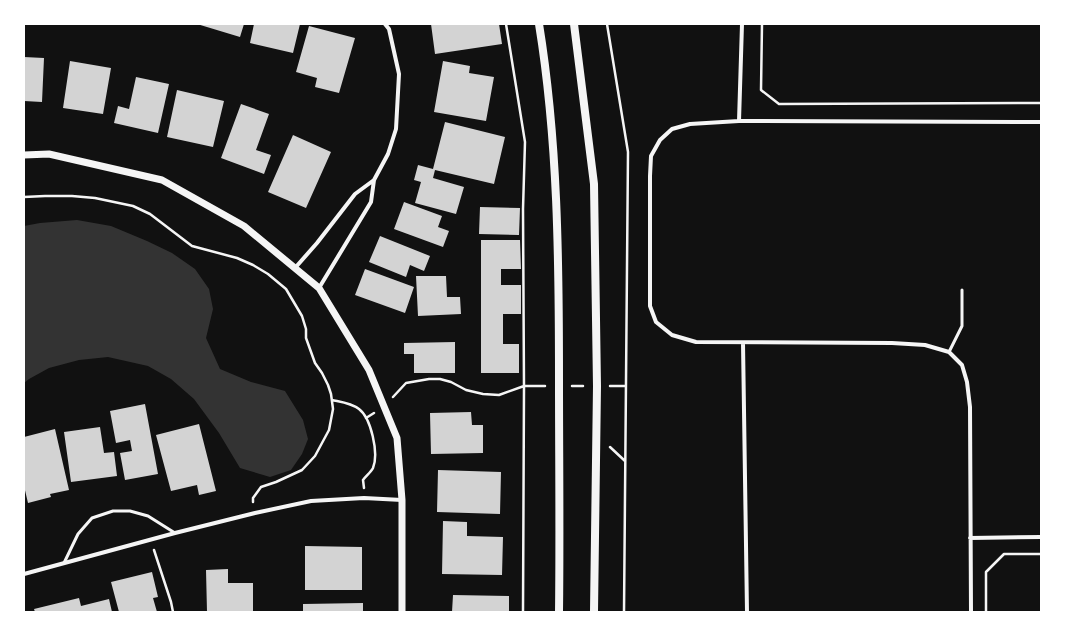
<svg xmlns="http://www.w3.org/2000/svg" width="1065" height="636" viewBox="0 0 1065 636" font-family="'Alegreya Sans',sans-serif">
	<style>
		.water { fill: #333 }
		.building { fill: #d3d3d3 }
		.lines { fill: none; stroke-linecap: round; stroke-linejoin: round }
		.path { stroke: #f5f5f5; stroke-width: 2.5 }
		.service { stroke: #f5f5f5; stroke-width: 3 }
		.minor { stroke: #f5f5f5; stroke-width: 4 }
		.tertiary { stroke: #f5f5f5; stroke-width: 7 }
		.secondary { stroke: #f5f5f5; stroke-width: 8 }
	</style>
	<rect width="100%" height="100%" fill="#111"/>
	<!-- water -->
	<path class="water" d="M 77,220 L 111,226 L 147,241 L 172,253 L 195,269 L 209,289 L 213,309 L 206,338 L 220,369 L 251,382 L 285,391 L 303,420 L 308,439 L 302,454 L 291,470 L 270,477 L 240,468 L 219,433 L 194,399 L 171,379 L 148,366 L 108,357 L 79,360 L 49,368 L 29,379 L 24,383 L 24,226 L 40,223 Z"/>
	<!-- building -->
	<path class="building" d="M 197,24 L 244,24 L 240,37 Z
		M 254,24 L 300,24 L 293,53 L 250,43 Z
		M 431,24 L 499,24 L 502,44 L 435,54 Z
		M 309,26 L 355,38 L 339,93 L 315,87 L 317,78 L 296,72 Z
		M 24,57 L 44,58 L 42,102 L 24,101 Z
		M 70,61 L 111,68 L 103,114 L 63,108 Z
		M 443,61 L 470,66 L 469,73 L 494,77 L 486,121 L 434,112 Z
		M 136,77 L 169,84 L 158,133 L 114,123 L 118,106 L 129,109 Z
		M 177,90 L 224,101 L 213,147 L 167,137 Z
		M 241,104 L 269,114 L 256,150 L 271,155 L 264,174 L 221,158 Z
		M 445,122 L 505,137 L 494,184 L 435,170 L 433,178 L 464,187 L 456,214 L 415,203 L 421,182 L 414,180 L 418,165 L 433,169 Z
		M 293,135 L 331,152 L 306,208 L 268,192 Z
		M 404,202 L 442,216 L 438,227 L 449,231 L 443,247 L 394,229 Z
		M 480,207 L 520,208 L 519,235 L 479,234 Z
		M 380,236 L 430,256 L 424,271 L 410,265 L 406,277 L 369,262 Z
		M 481,240 L 520,240 L 521,269 L 501,269 L 501,285 L 521,285 L 521,314 L 503,314 L 503,344 L 519,344 L 519,373 L 481,373 Z
		M 365,269 L 414,287 L 405,313 L 355,295 Z
		M 416,276 L 446,276 L 447,297 L 460,297 L 461,314 L 418,316 Z
		M 455,342 L 455,373 L 414,373 L 414,354 L 404,354 L 404,343 Z
		M 145,404 L 158,474 L 125,480 L 120,453 L 132,451 L 130,440 L 116,443 L 110,411 Z
		M 471,412 L 472,425 L 483,425 L 483,453 L 431,454 L 430,413 Z
		M 199,424 L 216,491 L 199,495 L 197,485 L 171,491 L 156,435 Z
		M 100,427 L 104,453 L 114,452 L 117,476 L 71,482 L 64,432 Z
		M 55,429 L 69,490 L 50,494 L 51,497 L 28,503 L 24,486 L 24,437 Z
		M 438,470 L 501,472 L 500,514 L 437,512 Z
		M 443,521 L 467,522 L 467,536 L 503,537 L 502,575 L 442,574 Z
		M 305,546 L 362,547 L 362,590 L 305,590 Z
		M 228,569 L 228,583 L 253,583 L 253,612 L 207,612 L 206,570 Z
		M 152,572 L 158,597 L 153,598 L 157,612 L 119,612 L 111,582 Z
		M 453,595 L 509,596 L 509,612 L 452,612 Z
		M 79,598 L 81,606 L 109,599 L 112,612 L 35,612 L 34,609 Z
		M 363,603 L 363,612 L 303,612 L 303,604 Z"/>
	<g class="lines">
		<!-- path -->
		<path class="path" d="M 506,24 L 525,142 L 523,209 L 524,386 L 523,612
			M 607,24 L 628,152 L 624,612
			M 762,24 L 761,90 L 779,104 L 1041,103
			M 24,197 L 45,196 L 72,196 L 95,198 L 133,206 L 150,214 L 192,246 L 237,258 L 253,265 L 268,274 L 286,289 L 302,316 L 306,329 L 306,338 L 315,363 L 322,373 L 328,385 L 331,394 L 333,409 L 329,430 L 315,456 L 302,470 L 276,482 L 261,487 L 253,498 L 253,502
			M 572,386 L 583,386
			M 610,386 L 626,386
			M 393,397 L 406,383 L 429,379 L 440,379 L 451,382 L 466,390 L 483,394 L 499,395 L 524,386 L 545,386
			M 332,400 C 341,402 351,403 359,409 C 371,418 379,453 373,468 C 371,472 366,476 363,480 L 364,488
			M 366,418 L 374,413
			M 610,447 L 625,461
			M 154,550 L 171,602 L 173,612
			M 986,612 L 986,572 L 1004,554 L 1041,554"/>
		<!-- service -->
		<path class="service" d="M 949,352 L 962,326 L 962,290
			M 64,563 L 78,534 L 92,518 L 113,511 L 130,511 L 148,516 L 175,533"/>
		<!-- minor -->
		<path class="minor" d="M 739,121 L 742,24
			M 295,268 L 317,243 L 355,194 L 374,180
			M 319,288 L 371,202 L 374,180 L 388,154 L 396,129 L 399,74 L 389,29 L 385,24
			M 743,343 L 747,612
			M 970,538 L 1041,537
			M 24,574 L 175,533 L 255,513 L 311,501 L 364,498 L 402,500
			M 971,612 L 970,407 L 967,382 L 962,365 L 949,352 L 925,345 L 892,343 L 696,342 L 672,335 L 656,322 L 650,306 L 650,176 L 651,156 L 660,140 L 672,129 L 690,124 L 739,121 L 1041,122"/>
		<!-- tertiary -->
		<path class="tertiary" d="M 24,155 L 49,154 L 162,180 L 244,226 L 319,288 L 369,370 L 397,438 L 402,500 L 402,612"/>
		<!-- secondary -->
		<path class="secondary" d="M 539,24 C 558,141 559,261 559,379 C 559,457 560,534 559,612
			M 574,24 L 594,184 L 597,386 L 594,612"/>
	</g>
	<!-- border -->
	<rect width="1065" height="636" fill="none" stroke="#ffffff" stroke-width="50"/>
</svg>
